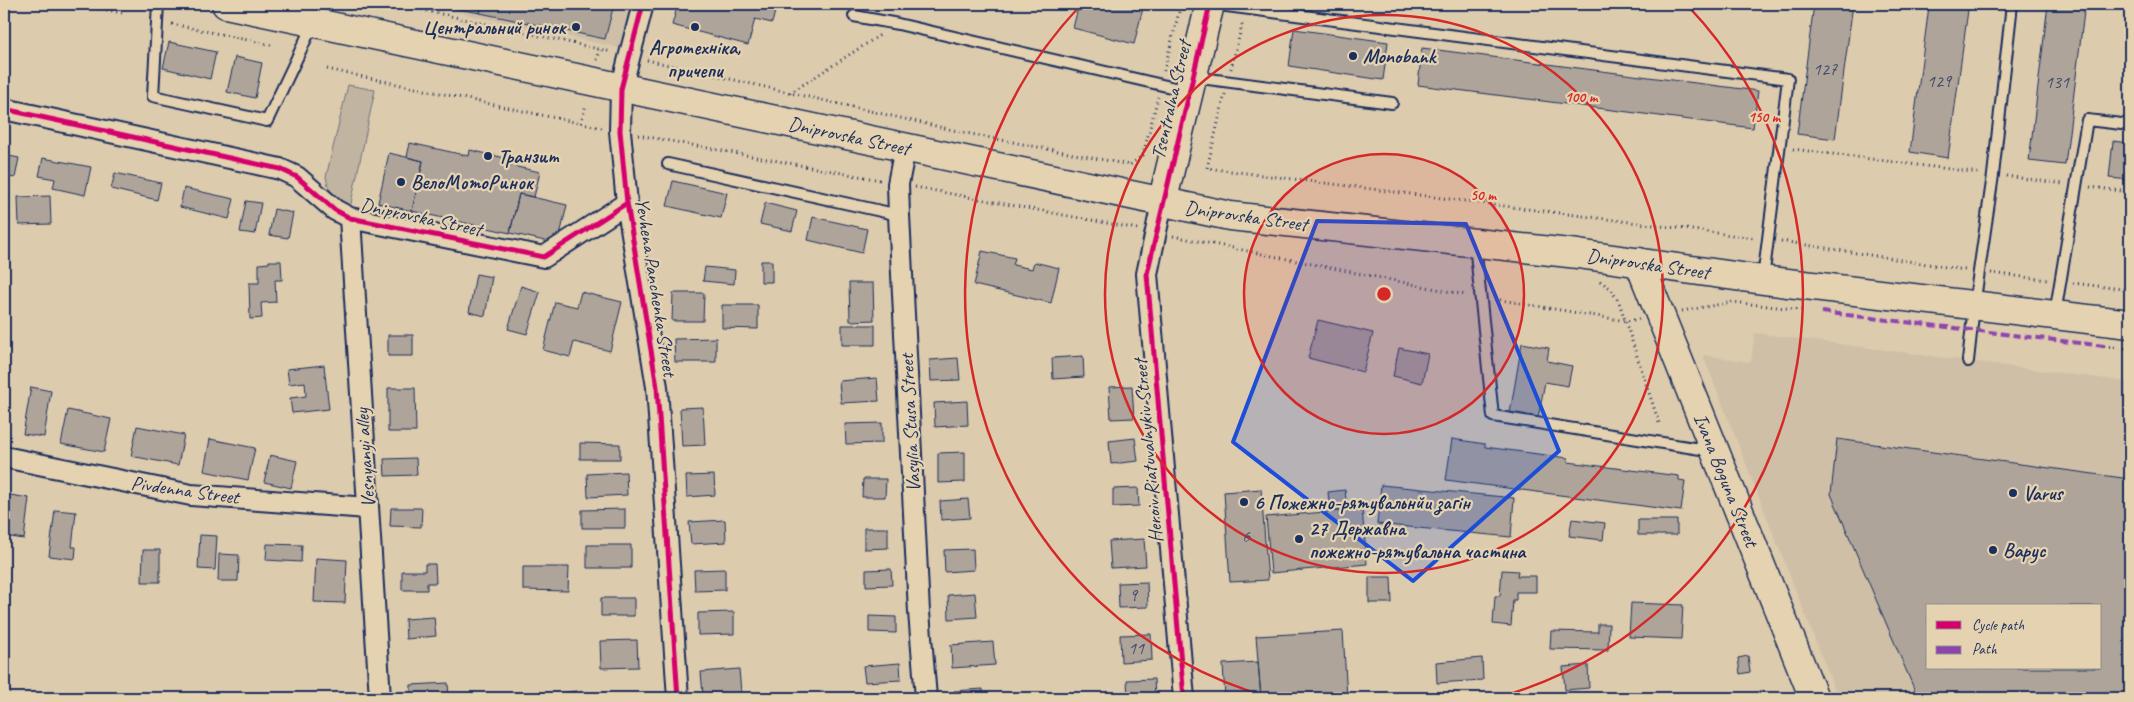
<svg xmlns="http://www.w3.org/2000/svg" width="2134" height="702" viewBox="0 0 2134 702" font-family="Caveat,sans-serif">
	<style>
		.built { fill: #cfbfa7; fill-rule: evenodd }
		.green { fill: #c1b4a1; stroke: #6e7280 }
		.building { fill: #aea499; stroke: #1b2f5e; fill-rule: evenodd }
		.lines { fill: none; stroke-linecap: round; stroke-linejoin: round }
		.lane-casing { stroke: #1b2f5e; stroke-width: 14 }
		.street-casing { stroke: #1b2f5e; stroke-width: 24 }
		.secondary-casing { stroke: #1b2f5e; stroke-width: 31 }
		.highway-casing { stroke: #1b2f5e; stroke-width: 31 }
		.path { stroke: #1b2f5e; stroke-width: 3; stroke-dasharray: 1 4; stroke-linecap: butt }
		.lane { stroke: #e5d2b0; stroke-width: 10 }
		.street { stroke: #e5d2b0; stroke-width: 20 }
		.secondary { stroke: #e5d2b0; stroke-width: 28 }
		.highway { stroke: #e5d2b0; stroke-width: 28 }
		.quiet { stroke: #8e44ad; stroke-width: 4; stroke-dasharray: 8 4; stroke-linecap: butt }
		.cycleway-casing { stroke: #e5d2b0; stroke-width: 8 }
		.cycleway { stroke: #d6006c; stroke-width: 5 }
		.marked { fill: #1d4ed8; fill-opacity: 0.2; stroke: #1d4ed8; stroke-width: 4; stroke-linejoin: round }
		.ring { fill: none; stroke: #d62828; stroke-width: 2.5 }
		.poi-dot { fill: #1b2f5e; stroke: #e5d2b0; stroke-width: 2 }
		.labels { text-anchor: middle; dominant-baseline: central; stroke-width: 4.5; stroke-linejoin: round; paint-order: stroke }
		.number-label { font-size: 18px; fill: #404c6d }
		.poi-label { font-size: 20px; font-weight: bold; fill: #1b2f5e; stroke: #e5d2b0; text-anchor: start }
		.street-label { font-size: 20px; fill: #1b2f5e; stroke: #e5d2b0 }
		.centre { fill: #d62828; stroke: #e5d2b0; stroke-width: 2.5 }
		.ring-label { font-size: 15px; text-anchor: middle; font-weight: bold; fill: #d62828; stroke: #e5d2b0; stroke-width: 4.5; stroke-linejoin: round; paint-order: stroke }
	</style>
	<rect width="100%" height="100%" fill="#ddcbad"/>
	<filter id="ink" filterUnits="userSpaceOnUse"><feTurbulence type="fractalNoise" baseFrequency=".02" numOctaves="2"/><feDisplacementMap in="SourceGraphic" scale="10" xChannelSelector="R" yChannelSelector="G"/><feConvolveMatrix kernelMatrix="1 2 1 2 8 2 1 2 1" color-interpolation-filters="sRGB"/></filter>
	<g filter="url(#ink)">
		<!-- built -->
		<path class="built" d="M 420,4 L 637,4 L 624,49 Z
			M 1755,333 L 2130,382 L 2130,698 L 1838,698 L 1703,355 L 1751,362 ZM 1928,606 L 2100,606 L 2100,668 L 1928,668 Z"/>
		<!-- green -->
		<path class="green" d="M 348,85 L 375,90 L 350,208 C 336,200 329,194 326,177 Z"/>
		<!-- building -->
		<path class="building" d="M 447,4 L 482,4 L 480,13 L 452,8 Z
			M 482,4 L 614,4 L 605,39 L 480,13 Z
			M 678,4 L 777,4 L 772,23 L 755,19 L 748,45 L 672,25 Z
			M 1079,4 L 1144,4 L 1134,44 L 1073,28 Z
			M 1276,4 L 1312,4 L 1309,16 L 1276,7 Z
			M 1814,4 L 1853,4 L 1835,139 L 1797,134 Z
			M 2048,4 L 2085,4 L 2065,165 L 2029,161 Z
			M 1929,6 L 1968,10 L 1948,158 L 1910,152 Z
			M 1294,29 L 1388,42 L 1383,80 L 1289,66 Z
			M 169,42 L 216,52 L 210,79 L 163,68 Z
			M 1422,48 L 1758,91 L 1753,128 L 1418,85 Z
			M 235,57 L 262,63 L 255,98 L 227,92 Z
			M 2113,141 L 2130,143 L 2130,180 L 2109,178 Z
			M 410,143 L 469,156 L 470,150 L 505,158 L 503,164 L 540,172 L 534,197 L 519,194 L 510,233 L 412,211 L 423,161 L 407,157 Z
			M 389,153 L 423,161 L 412,211 L 378,203 Z
			M 4,155 L 19,158 L 15,178 L 4,176 Z
			M 43,158 L 91,167 L 85,195 L 53,188 L 55,179 L 39,176 Z
			M 115,173 L 161,183 L 157,200 L 111,189 Z
			M 673,181 L 727,193 L 721,218 L 667,206 Z
			M 184,188 L 234,199 L 229,219 L 180,207 Z
			M 519,194 L 567,205 L 558,244 L 510,233 Z
			M 50,196 L 51,224 L 19,225 L 18,197 Z
			M 246,201 L 261,203 L 255,234 L 240,232 Z
			M 765,203 L 797,211 L 792,231 L 760,224 Z
			M 274,209 L 293,213 L 288,238 L 269,235 Z
			M 813,217 L 867,229 L 862,253 L 808,240 Z
			M 982,251 L 1015,258 L 1013,265 L 1032,269 L 1034,262 L 1059,268 L 1051,303 L 974,285 Z
			M 269,261 L 281,261 L 282,280 L 275,280 L 276,302 L 261,303 L 262,318 L 250,319 L 249,283 L 259,283 L 259,264 L 269,263 Z
			M 761,261 L 772,261 L 772,282 L 761,282 Z
			M 705,267 L 735,270 L 734,284 L 703,281 Z
			M 476,274 L 492,277 L 485,316 L 469,312 Z
			M 849,283 L 873,283 L 874,320 L 850,321 Z
			M 521,286 L 540,292 L 527,334 L 508,329 Z
			M 581,292 L 622,302 L 610,351 L 574,342 L 570,357 L 543,350 L 555,302 L 577,307 Z
			M 673,293 L 704,293 L 703,321 L 672,321 Z
			M 722,305 L 758,305 L 758,329 L 722,328 Z
			M 1318,320 L 1373,333 L 1363,372 L 1308,358 Z
			M 842,325 L 875,325 L 875,345 L 842,345 Z
			M 388,335 L 413,335 L 413,356 L 388,356 Z
			M 716,338 L 716,362 L 675,362 L 674,339 Z
			M 1522,343 L 1549,348 L 1547,361 L 1572,366 L 1568,386 L 1545,382 L 1538,418 L 1510,413 Z
			M 1399,348 L 1428,354 L 1422,383 L 1393,376 Z
			M 1083,356 L 1084,377 L 1053,379 L 1052,358 Z
			M 958,358 L 960,380 L 931,381 L 930,360 Z
			M 324,365 L 329,409 L 292,413 L 290,398 L 306,396 L 305,382 L 289,384 L 287,369 Z
			M 877,378 L 879,401 L 841,403 L 839,381 Z
			M 1132,386 L 1134,418 L 1111,419 L 1109,387 Z
			M 31,387 L 51,391 L 44,437 L 23,434 Z
			M 388,388 L 415,388 L 416,432 L 388,432 Z
			M 967,401 L 968,425 L 935,427 L 934,403 Z
			M 703,407 L 705,445 L 682,446 L 680,408 Z
			M 68,410 L 111,419 L 104,452 L 61,444 Z
			M 882,423 L 882,443 L 846,444 L 845,424 Z
			M 137,426 L 184,435 L 178,465 L 131,456 Z
			M 1135,438 L 1138,461 L 1111,464 L 1109,441 Z
			M 210,439 L 255,448 L 248,480 L 204,471 Z
			M 1452,439 L 1485,444 L 1485,447 L 1568,458 L 1568,462 L 1679,476 L 1679,480 L 1685,481 L 1681,511 L 1446,480 Z
			M 1837,439 L 2130,479 L 2130,698 L 1918,698 L 1831,494 ZM 1928,606 L 2100,606 L 2100,668 L 1928,668 Z
			M 580,443 L 620,444 L 620,459 L 580,459 Z
			M 965,452 L 965,482 L 938,483 L 938,453 Z
			M 270,455 L 297,461 L 291,488 L 264,482 Z
			M 416,458 L 417,475 L 385,476 L 384,459 Z
			M 626,472 L 627,495 L 588,497 L 587,474 Z
			M 714,475 L 715,495 L 687,497 L 686,476 Z
			M 863,479 L 886,479 L 885,497 L 862,497 Z
			M 1381,485 L 1514,498 L 1511,537 L 1377,524 Z
			M 1138,488 L 1139,506 L 1113,507 L 1113,489 Z
			M 1261,489 L 1268,580 L 1230,582 L 1224,492 Z
			M 1345,490 L 1347,510 L 1330,512 L 1328,492 Z
			M 4,494 L 29,498 L 24,539 L 4,536 Z
			M 968,499 L 970,518 L 941,520 L 940,501 Z
			M 391,508 L 422,508 L 421,527 L 390,526 Z
			M 625,509 L 625,528 L 582,528 L 582,510 Z
			M 1362,509 L 1367,564 L 1271,573 L 1266,517 Z
			M 55,510 L 76,512 L 72,547 L 76,547 L 75,559 L 49,556 Z
			M 1572,519 L 1605,523 L 1603,540 L 1569,536 Z
			M 725,520 L 726,542 L 691,544 L 689,522 Z
			M 1638,520 L 1677,520 L 1677,535 L 1638,535 Z
			M 864,528 L 888,528 L 888,548 L 864,549 Z
			M 200,535 L 217,536 L 215,570 L 198,569 Z
			M 1144,539 L 1146,566 L 1111,568 L 1109,541 Z
			M 267,544 L 302,545 L 301,562 L 266,560 Z
			M 587,545 L 631,545 L 631,568 L 587,568 Z
			M 973,549 L 974,570 L 945,572 L 944,550 Z
			M 143,550 L 160,550 L 160,582 L 142,582 Z
			M 219,554 L 239,555 L 238,581 L 218,581 Z
			M 316,558 L 347,560 L 345,603 L 314,602 Z
			M 425,564 L 435,564 L 436,583 L 427,583 L 427,590 L 402,590 L 402,571 L 425,571 Z
			M 523,567 L 569,567 L 568,591 L 523,590 Z
			M 725,569 L 725,590 L 695,591 L 694,570 Z
			M 891,569 L 892,585 L 866,586 L 866,570 Z
			M 1502,570 L 1518,571 L 1517,576 L 1536,576 L 1536,592 L 1516,592 L 1516,600 L 1513,600 L 1511,626 L 1493,624 L 1495,596 L 1500,596 Z
			M 1369,577 L 1391,577 L 1392,603 L 1369,603 Z
			M 1147,582 L 1148,607 L 1119,608 L 1118,583 Z
			M 975,593 L 977,617 L 949,619 L 948,595 Z
			M 601,598 L 634,598 L 634,616 L 601,616 Z
			M 1631,603 L 1683,605 L 1681,639 L 1629,637 Z
			M 734,612 L 734,634 L 698,635 L 698,613 Z
			M 869,616 L 896,617 L 896,633 L 869,632 Z
			M 434,617 L 436,636 L 406,639 L 405,619 Z
			M 1598,624 L 1609,624 L 1608,650 L 1550,649 L 1551,631 L 1598,632 Z
			M 1343,631 L 1347,698 L 1261,698 L 1256,636 Z
			M 1151,634 L 1152,660 L 1121,662 L 1120,635 Z
			M 637,640 L 638,667 L 601,668 L 600,641 Z
			M 993,642 L 995,665 L 952,668 L 951,645 Z
			M 1748,656 L 1750,672 L 1740,674 L 1738,658 Z
			M 1482,658 L 1483,680 L 1437,683 L 1436,662 Z
			M 1258,662 L 1261,698 L 1225,698 L 1223,664 Z
			M 900,663 L 901,680 L 865,682 L 863,666 Z
			M 1588,665 L 1589,688 L 1565,690 L 1563,667 Z
			M 739,669 L 741,693 L 703,695 L 701,672 Z
			M 1154,679 L 1155,698 L 1128,698 L 1127,680 Z
			M 448,683 L 449,698 L 411,698 L 411,685 Z
			M 983,689 L 983,698 L 954,698 L 954,691 Z
			M 576,691 L 577,698 L 537,698 L 537,696 Z"/>
		<g class="lines">
			<!-- lane casing -->
			<g class="lane-casing">
				<path id="lane" d="M 158,4 L 153,96 L 267,121 L 313,24
					M 1211,4 L 1788,79 L 1763,279
					M 854,16 L 898,24 L 1188,91
					M 1193,77 L 1392,103
					M 668,164 L 899,215
					M 1475,244 L 1493,416 L 1713,451
					M 2055,314 L 2087,120 L 2130,125
					M 1968,361 L 1974,306 L 1993,175 L 2012,4"/>
			</g>
			<!-- street casing -->
			<g class="street-casing">
				<path id="street" d="M 643,4 L 621,89 L 620,131 L 627,203 L 657,387 L 678,698
					M 4,109 L 280,169 L 297,177 L 335,210 L 350,218 L 544,257 L 627,203
					M 905,148 L 898,184 L 899,215 L 919,612 L 926,698
					M 1162,203 L 1147,274 L 1184,698
					M 350,218 L 380,698
					M 4,457 L 191,495 L 368,508"/>
			</g>
			<!-- secondary casing -->
			<g class="secondary-casing">
				<path id="secondary" d="M 1162,203 L 1210,4
					M 1639,262 L 1814,698"/>
			</g>
			<!-- highway casing -->
			<g class="highway-casing">
				<path id="highway" d="M 226,4 L 1230,216 L 1578,254 L 1763,280 L 2130,324"/>
			</g>
			<!-- path -->
			<path class="path" d="M 77,4 L 122,13
				M 410,4 L 410,7 L 612,52
				M 172,24 L 271,45
				M 597,60 L 600,50
				M 647,60 L 966,133 L 1130,165 L 1143,155 L 1158,97
				M 327,69 L 602,128
				M 1231,69 L 1243,21
				M 1164,71 L 1181,4
				M 790,93 L 880,35
				M 1225,94 L 1207,168 L 1755,238
				M 581,123 L 586,104
				M 638,135 L 880,180
				M 1793,149 L 1980,173
				M 2006,176 L 2064,184
				M 915,187 L 1138,229
				M 2090,187 L 2130,192
				M 1173,236 L 1466,295
				M 1781,241 L 1965,270
				M 1991,273 L 2047,280
				M 1600,281 L 1610,288 L 1619,302 L 1659,423
				M 2073,283 L 2130,290
				M 1495,299 L 1626,321 L 1639,319
				M 1682,311 L 1733,302 L 1802,310
				M 2104,346 L 2130,349"/>
			<!-- lane -->
			<use href="#lane" class="lane"/>
			<!-- street -->
			<use href="#street" class="street"/>
			<!-- secondary -->
			<use href="#secondary" class="secondary"/>
			<!-- highway -->
			<use href="#highway" class="highway"/>
			<!-- quiet -->
			<path class="quiet" d="M 1822,312 L 2104,346"/>
			<!-- cycleway casing -->
			<g class="cycleway-casing">
				<path id="cycleway" d="M 643,4 L 621,89 L 620,131 L 627,203 L 657,387 L 678,698
					M 4,109 L 280,169 L 297,177 L 335,210 L 350,218 L 544,257 L 627,203
					M 1184,698 L 1147,274 L 1210,4"/>
			</g>
			<!-- cycleway -->
			<use href="#cycleway" class="cycleway"/>
		</g>
	</g>
	<!-- marked area -->
	<path class="marked" d="M 1317,221 L 1466,224 L 1559,451 L 1413,581 L 1233,442 Z"/>
	<!-- distance rings -->
	<circle cx="1384" cy="294" r="140" fill="#d62828" fill-opacity=".12"/>
	<g class="ring">
		<circle cx="1384" cy="294" r="140"/>
		<circle cx="1384" cy="294" r="279"/>
		<path d="M1272 698A419 419 0 0 1 1080 6M1688 6A419 419 0 0 1 1496 698"/>
	</g>
	<!-- markers -->
	<g class="poi-dot">
		<circle cx="576" cy="27" r="5"/>
		<circle cx="695" cy="27" r="5"/>
		<circle cx="1353" cy="56" r="5"/>
		<circle cx="488" cy="156" r="5"/>
		<circle cx="401" cy="182" r="5"/>
		<circle cx="2013" cy="493" r="5"/>
		<circle cx="1244" cy="502" r="5"/>
		<circle cx="1299" cy="539" r="5"/>
		<circle cx="1993" cy="550" r="5"/>
	</g>
	<g class="labels">
		<!-- number labels -->
		<g class="number-label">
			<text x="1825" y="69">127</text>
			<text x="1939" y="81">129</text>
			<text x="2057" y="82">131</text>
			<text x="1246" y="536">6</text>
			<text x="1133" y="595">9</text>
			<text x="1136" y="648">11</text>
		</g>
		<!-- poi labels -->
		<g class="poi-label">
			<text x="566" y="27" text-anchor="end">Центральний ринок</text>
			<text x="695" y="47" text-anchor="middle">Агротехніка,<tspan x="695" dy="23">причепи</tspan></text>
			<text x="1363" y="56">Monobank</text>
			<text x="498" y="156">Транзит</text>
			<text x="411" y="182">ВелоМотоРинок</text>
			<text x="2023" y="493">Varus</text>
			<text x="1254" y="502">6 Пожежно-рятувальнйи загін</text>
			<text x="1309" y="528">27 Державна<tspan x="1309" dy="23">пожежно-рятувальна частина</tspan></text>
			<text x="2003" y="550">Варус</text>
		</g>
		<!-- street labels -->
		<g class="street-label">
			<text transform="translate(1171 100) rotate(-77)">Tsentralna Street</text>
			<text transform="translate(849 136) rotate(12)">Dniprovska Street</text>
			<text transform="translate(1246 216) rotate(8)">Dniprovska Street</text>
			<text transform="translate(421 217) rotate(12)">Dniprovska Street</text>
			<text transform="translate(1648 264) rotate(8)">Dniprovska Street</text>
			<text transform="translate(656 287) rotate(81)">Yevhena Panchenka Street</text>
			<text transform="translate(910 423) rotate(-93)">Vasylia Stusa Street</text>
			<text transform="translate(1148 451) rotate(-95)">Heroiv Riatuvalnykiv Street</text>
			<text transform="translate(365 458) rotate(-94)">Vesnyanyi alley</text>
			<text transform="translate(1726 480) rotate(68)">Ivana Boguna Street</text>
			<text transform="translate(185 490) rotate(8)">Pivdenna Street</text>
		</g>
	</g>
	<circle cx="1384" cy="294" r="8" class="centre"/>
	<g class="ring-label">
		<text x="1581" y="102">100 m</text>
		<text x="1764" y="122">150 m</text>
		<text x="1483" y="200">50 m</text>
	</g>
	<!-- margin -->
	<rect width="2134" height="702" fill="none" stroke="#e5d2b0" stroke-width="20"/>
	<rect x="10" y="10" width="2114" height="682" fill="none" stroke="#1b2f5e" stroke-width="2" filter="url(#ink)"/>
	<!-- legend -->
	<rect x="1926" y="604" width="175" height="65" fill="#e5d2b0" stroke="#94918f"/>
	<rect x="1936" y="621" width="25" height="8" fill="#d6006c" stroke="#94918f"/>
	<text x="1972" y="630" font-size="15" fill="#1b2f5e">Cycle path</text>
	<rect x="1936" y="646" width="25" height="8" fill="#8e44ad" stroke="#94918f"/>
	<text x="1972" y="654" font-size="15" fill="#1b2f5e">Path</text>
</svg>
